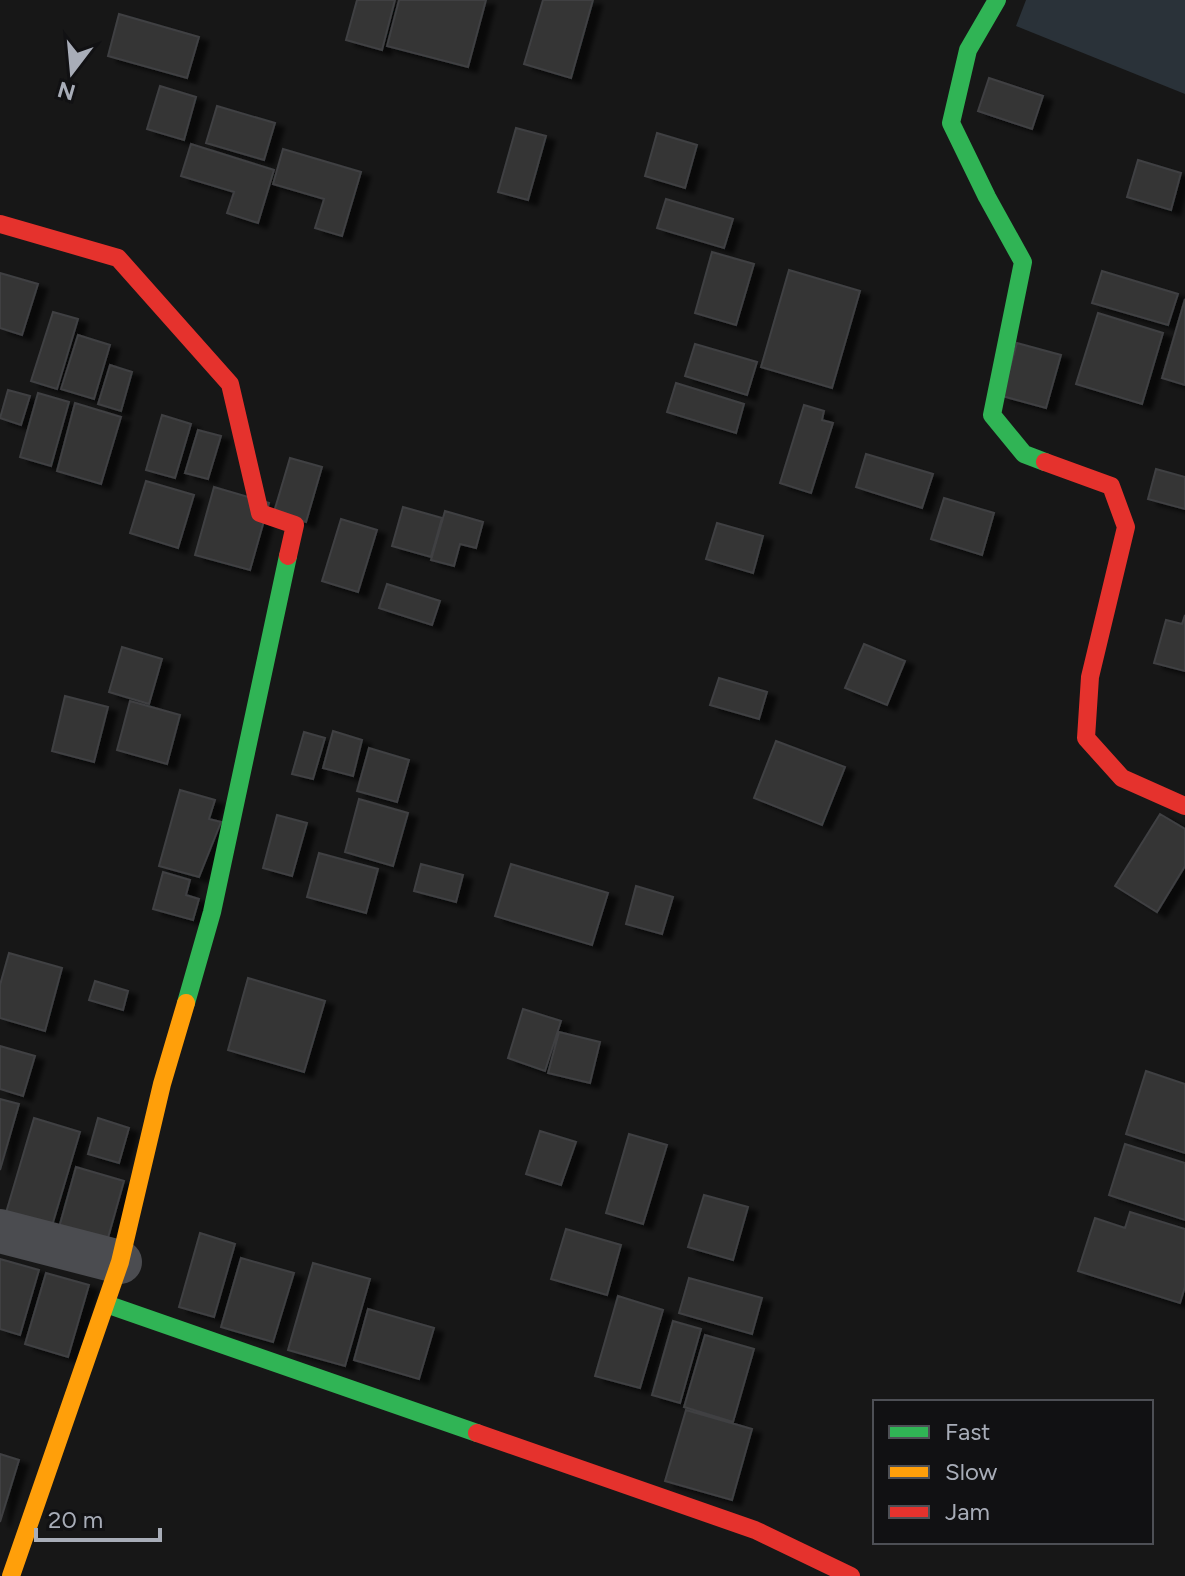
<svg xmlns="http://www.w3.org/2000/svg" width="1185" height="1576" viewBox="0 0 1185 1576" font-family="Figtree,sans-serif">
	<style>
		.water { fill: #2a3239 }
		.building { fill: #353536; stroke: #3f4043; stroke-width: 2; filter: url(#shadow) }
		.lines { fill: none; stroke-linecap: round; stroke-linejoin: round }
		.street { stroke: #4b4c50; stroke-width: 44 }
		.fast { stroke: #30b455; stroke-width: 18 }
		.slow { stroke: #ff9f0a; stroke-width: 18 }
		.jam { stroke: #e5322d; stroke-width: 18 }
	</style>
	<defs>
		<filter id="shadow"><feDropShadow dx="9" dy="5" stdDeviation="2" flood-color="#0009"/></filter>
	</defs>
	<rect width="100%" height="100%" fill="#171717"/>
	<!-- water -->
	<path class="water" d="M 1026,0 L 1185,0 L 1185,94 L 1016,26 Z"/>
	<!-- building -->
	<path class="building" d="M 357,0 L 395,0 L 382,50 L 346,40 Z
		M 399,0 L 486,0 L 468,67 L 387,46 Z
		M 543,0 L 593,0 L 571,78 L 524,64 Z
		M 119,14 L 199,37 L 187,78 L 108,56 Z
		M 989,78 L 1043,96 L 1032,129 L 978,111 Z
		M 160,86 L 196,97 L 184,140 L 147,129 Z
		M 217,106 L 275,123 L 264,160 L 206,143 Z
		M 516,128 L 546,136 L 528,200 L 498,192 Z
		M 657,133 L 697,145 L 685,188 L 645,176 Z
		M 191,144 L 274,170 L 258,223 L 227,213 L 234,192 L 181,176 Z
		M 283,149 L 361,172 L 342,236 L 315,228 L 324,199 L 273,184 Z
		M 1138,160 L 1181,173 L 1171,210 L 1127,197 Z
		M 666,199 L 733,219 L 724,248 L 657,228 Z
		M 712,252 L 754,264 L 736,325 L 695,313 Z
		M 789,270 L 860,291 L 832,388 L 761,367 Z
		M 1102,271 L 1178,294 L 1168,325 L 1092,303 Z
		M 0,273 L 38,284 L 22,335 L 0,328 Z
		M 1185,299 L 1185,385 L 1162,378 Z
		M 53,312 L 78,319 L 57,389 L 31,381 Z
		M 1098,313 L 1163,333 L 1142,404 L 1076,384 Z
		M 78,335 L 110,345 L 94,399 L 61,389 Z
		M 1017,343 L 1061,355 L 1046,408 L 1002,396 Z
		M 695,344 L 757,362 L 747,395 L 685,376 Z
		M 110,365 L 132,372 L 121,411 L 98,404 Z
		M 676,383 L 744,404 L 736,433 L 667,412 Z
		M 8,390 L 30,396 L 21,425 L 0,418 Z
		M 38,393 L 69,402 L 51,466 L 20,457 Z
		M 75,403 L 121,417 L 101,484 L 57,471 Z
		M 804,405 L 824,411 L 822,420 L 833,423 L 811,493 L 780,483 Z
		M 162,415 L 191,424 L 175,478 L 146,470 Z
		M 198,430 L 221,436 L 208,479 L 185,473 Z
		M 866,454 L 933,474 L 922,508 L 856,487 Z
		M 290,458 L 322,467 L 306,522 L 274,512 Z
		M 1156,469 L 1185,477 L 1185,509 L 1148,499 Z
		M 146,481 L 194,495 L 178,548 L 130,533 Z
		M 214,487 L 269,503 L 250,570 L 195,555 Z
		M 944,498 L 994,513 L 982,555 L 931,539 Z
		M 403,507 L 442,518 L 431,557 L 392,546 Z
		M 445,511 L 483,522 L 476,548 L 460,544 L 454,566 L 431,560 Z
		M 341,519 L 377,530 L 358,592 L 322,581 Z
		M 717,523 L 763,536 L 753,573 L 706,559 Z
		M 387,584 L 440,601 L 432,625 L 379,608 Z
		M 1185,615 L 1185,671 L 1154,663 L 1166,620 L 1182,624 Z
		M 864,644 L 905,661 L 887,705 L 845,688 Z
		M 122,647 L 162,659 L 149,704 L 109,692 Z
		M 719,678 L 767,692 L 759,719 L 710,705 Z
		M 65,696 L 108,707 L 94,762 L 52,751 Z
		M 130,701 L 180,715 L 167,764 L 117,750 Z
		M 333,731 L 362,740 L 353,776 L 323,768 Z
		M 304,732 L 325,738 L 313,779 L 292,774 Z
		M 776,741 L 845,767 L 822,825 L 754,798 Z
		M 369,748 L 409,760 L 397,802 L 357,791 Z
		M 180,790 L 215,800 L 209,819 L 221,822 L 199,877 L 159,866 Z
		M 359,799 L 408,813 L 393,866 L 345,852 Z
		M 1160,814 L 1185,829 L 1185,866 L 1157,912 L 1115,886 Z
		M 277,815 L 307,823 L 292,876 L 263,868 Z
		M 319,853 L 378,869 L 366,913 L 307,897 Z
		M 421,864 L 463,875 L 456,902 L 414,891 Z
		M 511,864 L 608,893 L 592,945 L 495,916 Z
		M 163,872 L 190,880 L 186,895 L 199,899 L 193,920 L 153,909 Z
		M 636,886 L 673,897 L 662,934 L 626,924 Z
		M 9,953 L 62,968 L 45,1031 L 0,1018 L 0,985 Z
		M 248,978 L 325,1001 L 304,1072 L 228,1050 Z
		M 95,981 L 128,991 L 123,1010 L 89,1000 Z
		M 523,1009 L 561,1021 L 545,1071 L 508,1058 Z
		M 559,1032 L 600,1042 L 590,1083 L 548,1073 Z
		M 0,1046 L 35,1056 L 23,1096 L 0,1089 Z
		M 1146,1071 L 1185,1084 L 1185,1153 L 1126,1134 Z
		M 0,1099 L 19,1104 L 0,1170 Z
		M 34,1118 L 80,1132 L 51,1229 L 5,1216 Z
		M 98,1118 L 129,1128 L 119,1163 L 88,1154 Z
		M 540,1131 L 576,1142 L 561,1185 L 526,1174 Z
		M 629,1134 L 667,1145 L 643,1224 L 606,1213 Z
		M 1125,1144 L 1185,1163 L 1185,1220 L 1109,1195 Z
		M 76,1167 L 124,1181 L 106,1245 L 58,1231 Z
		M 704,1195 L 748,1207 L 733,1260 L 688,1247 Z
		M 1130,1212 L 1185,1229 L 1185,1287 L 1180,1303 L 1078,1271 L 1095,1218 L 1125,1228 Z
		M 566,1229 L 621,1245 L 607,1295 L 551,1279 Z
		M 200,1233 L 235,1244 L 214,1317 L 179,1307 Z
		M 241,1258 L 294,1273 L 273,1342 L 221,1327 Z
		M 0,1259 L 39,1270 L 20,1335 L 0,1329 Z
		M 313,1263 L 370,1279 L 345,1366 L 288,1350 Z
		M 46,1273 L 89,1285 L 68,1357 L 25,1344 Z
		M 689,1278 L 762,1298 L 752,1334 L 679,1313 Z
		M 618,1296 L 663,1310 L 640,1388 L 595,1376 Z
		M 368,1309 L 434,1328 L 419,1379 L 354,1360 Z
		M 673,1321 L 701,1329 L 680,1403 L 652,1395 Z
		M 705,1335 L 754,1349 L 733,1422 L 684,1407 Z
		M 686,1410 L 752,1429 L 732,1500 L 665,1481 Z
		M 0,1454 L 19,1460 L 0,1522 Z"/>
	<g class="lines">
		<!-- street -->
		<path class="street" d="M 0,1231 L 120,1262"/>
		<!-- fast -->
		<path class="fast" d="M 997,0 L 968,50 L 951,123 L 987,197 L 1023,262 L 992,415 L 1024,454 L 1045,462
			M 186,1003 L 212,912 L 288,556
			M 106,1304 L 477,1433"/>
		<!-- slow -->
		<path class="slow" d="M 11,1576 L 120,1262 L 162,1084 L 186,1003"/>
		<!-- jam -->
		<path class="jam" d="M 0,224 L 118,258 L 230,384 L 260,513 L 295,525 L 288,556
			M 1045,462 L 1111,486 L 1126,527 L 1090,677 L 1086,738 L 1122,778 L 1185,806
			M 477,1433 L 755,1530 L 851,1576"/>
	</g>
	<!-- legend -->
	<rect x="873" y="1400" width="280" height="144" fill="#111113" stroke="#4d4f55" stroke-width="2"/>
	<rect x="889" y="1426" width="40" height="12" fill="#30b455" stroke="#4d4f55" stroke-width="2"/>
	<text x="945" y="1440" font-size="24" fill="#a8adb8">Fast</text>
	<rect x="889" y="1466" width="40" height="12" fill="#ff9f0a" stroke="#4d4f55" stroke-width="2"/>
	<text x="945" y="1480" font-size="24" fill="#a8adb8">Slow</text>
	<rect x="889" y="1506" width="40" height="12" fill="#e5322d" stroke="#4d4f55" stroke-width="2"/>
	<text x="945" y="1520" font-size="24" fill="#a8adb8">Jam</text>
	<!-- north arrow -->
	<g transform="translate(72 72) rotate(196)" stroke="#111113" stroke-width="6" paint-order="stroke">
	<path d="M0-6L14 30L0 20L-14 30Z" fill="#a8adb8"/>
	<text y="-12" font-size="22" font-weight="bold" text-anchor="middle" fill="#a8adb8">N</text>
	</g>
	<!-- scale -->
	<path d="M36 1528v12h124v-12" fill="none" stroke="#a8adb8" stroke-width="4"/>
	<text x="48" y="1528" font-size="24" fill="#a8adb8" stroke="#111113" stroke-width="6" paint-order="stroke">20 m</text>
</svg>
